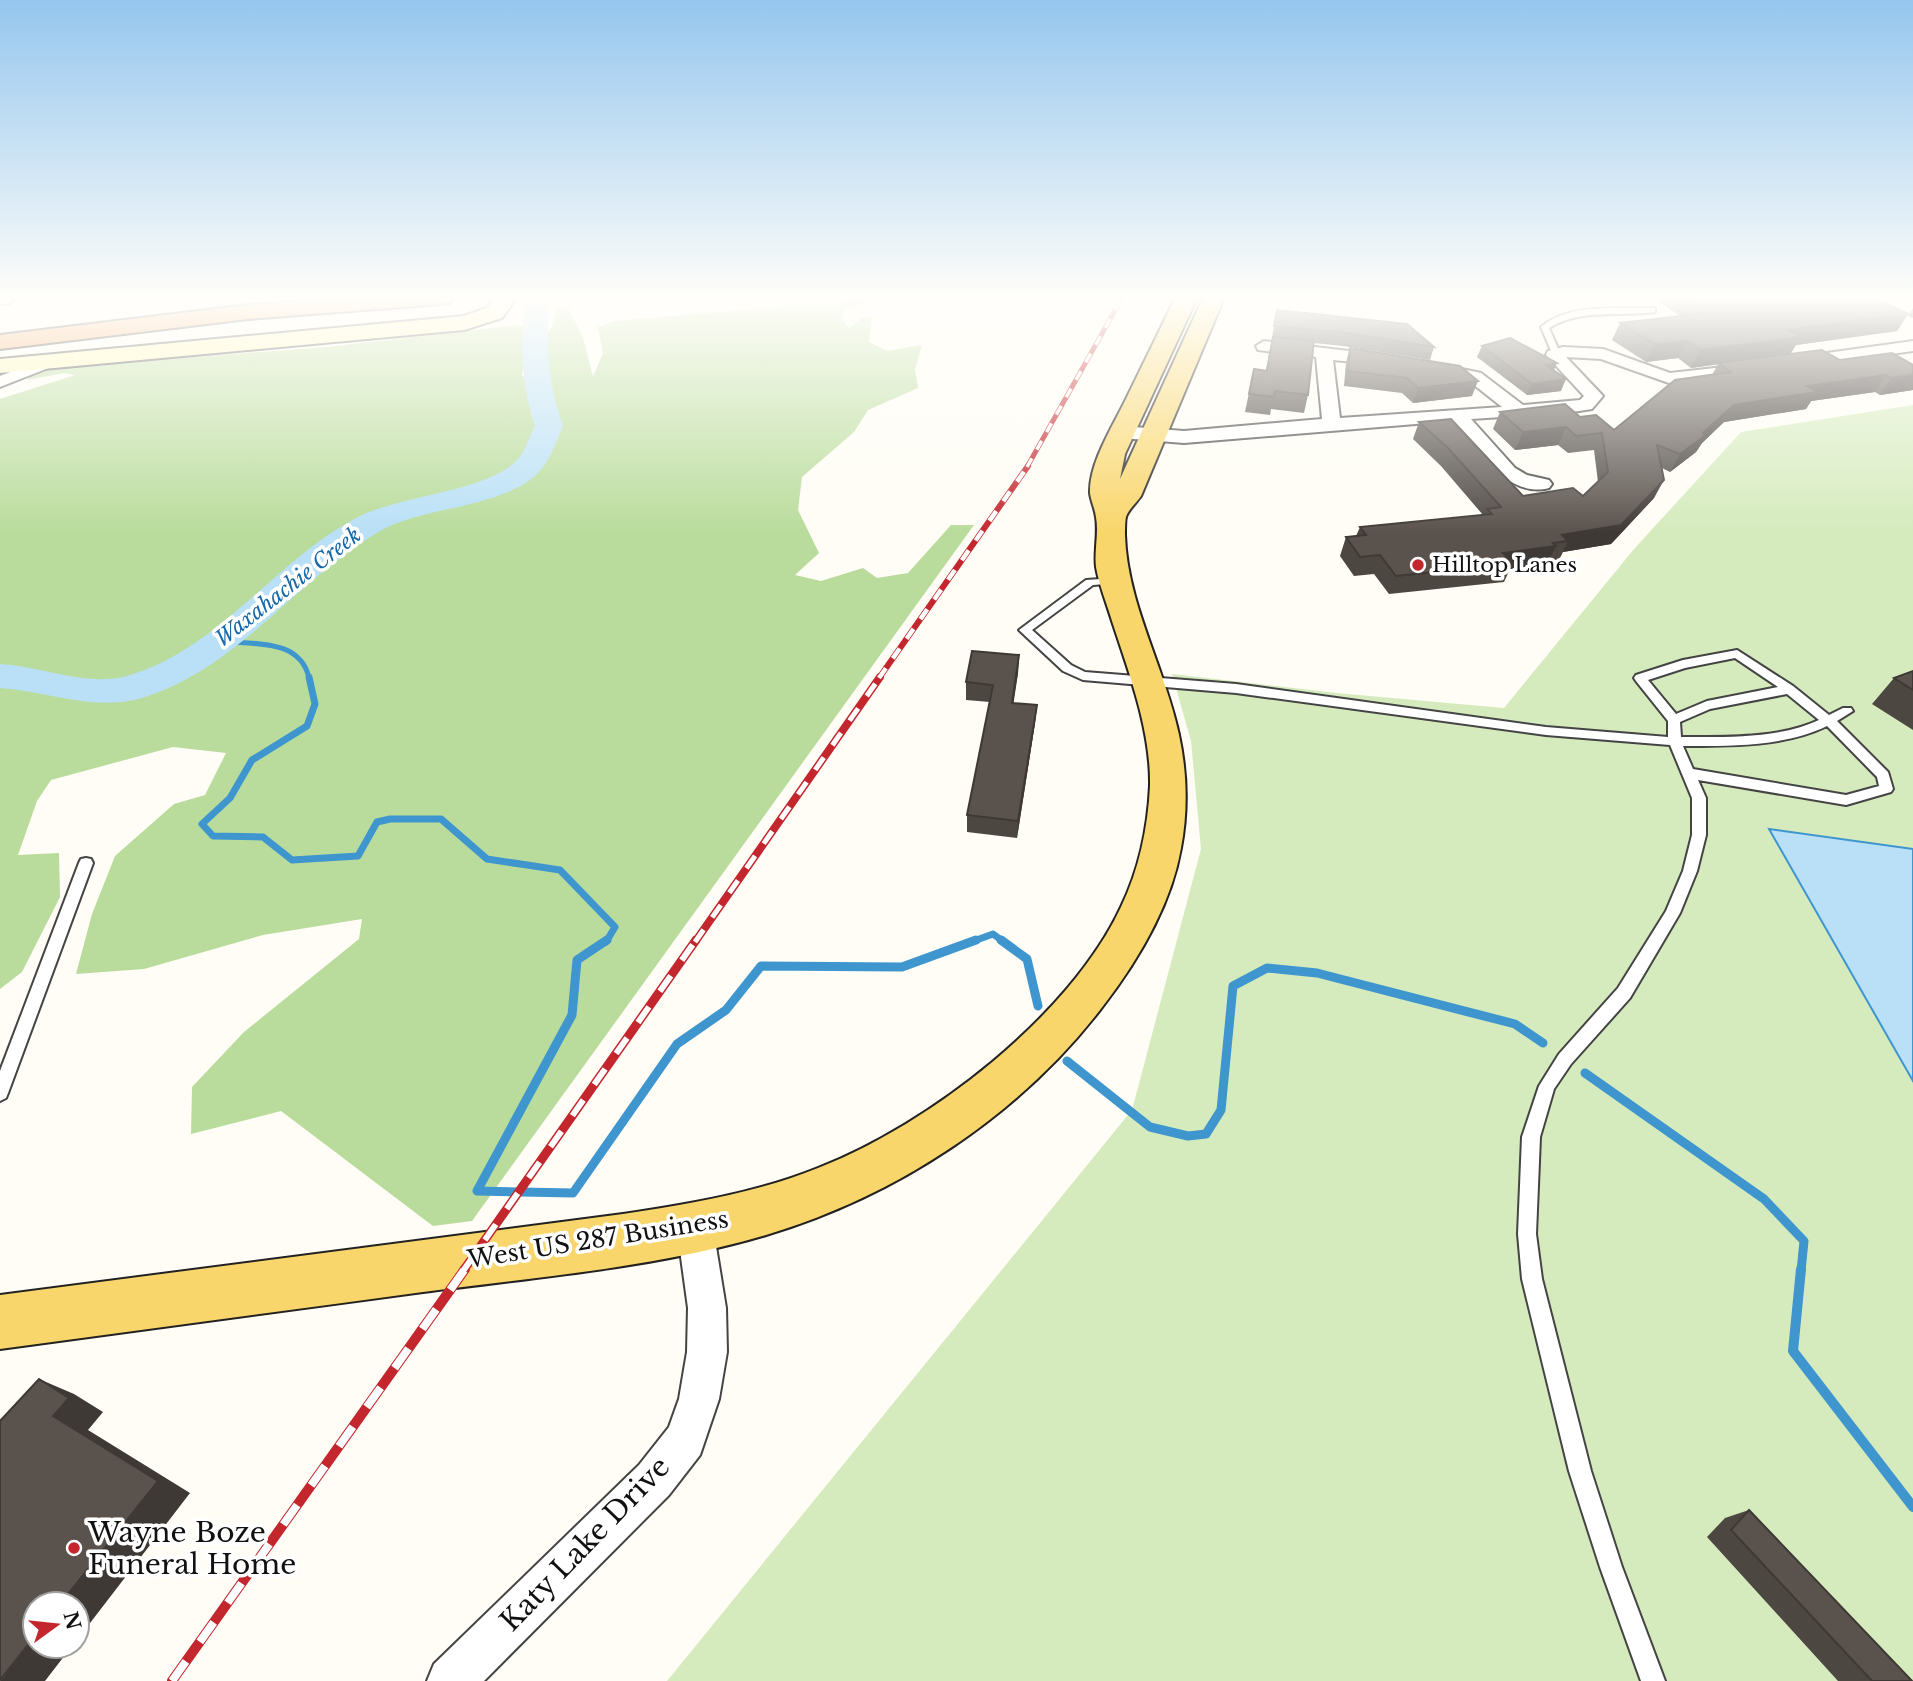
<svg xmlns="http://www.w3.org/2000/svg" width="1913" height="1681" viewBox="0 0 1913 1681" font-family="'Libre Baskerville',serif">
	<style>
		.green { fill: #d5ebbd }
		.forest { fill: #b9dc9c }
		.water { fill: #b9e0f7; stroke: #3f96cf; stroke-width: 2 }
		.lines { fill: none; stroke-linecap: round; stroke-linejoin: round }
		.stream-far3 { stroke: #3f96cf; stroke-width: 5 }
		.stream-far2 { stroke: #3f96cf; stroke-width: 7 }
		.stream-far1 { stroke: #3f96cf; stroke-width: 9 }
		.stream { stroke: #3f96cf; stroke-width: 10 }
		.river { fill: #b9e0f7; fill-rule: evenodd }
		.lane-casing { stroke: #444; stroke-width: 4 }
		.street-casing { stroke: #444; stroke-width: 4 }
		.secondary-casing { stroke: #333; stroke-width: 4 }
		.primary-casing { stroke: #222; stroke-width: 4 }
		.highway-casing { stroke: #222; stroke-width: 4 }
		.lane { fill: #fff; fill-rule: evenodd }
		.street { fill: #fff; fill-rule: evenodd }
		.secondary { fill: #fff6b0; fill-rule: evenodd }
		.primary { fill: #f9d66b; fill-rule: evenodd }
		.highway { fill: #f5a25d; fill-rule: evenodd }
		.rail-far4-casing { stroke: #c4262e; stroke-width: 5 }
		.rail-far3-casing { stroke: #c4262e; stroke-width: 6 }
		.rail-far2-casing { stroke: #c4262e; stroke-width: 8 }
		.rail-far1-casing { stroke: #c4262e; stroke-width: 9 }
		.rail-casing { stroke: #c4262e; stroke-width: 10 }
		.rail-far4 { stroke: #fff; stroke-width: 3.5; stroke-dasharray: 10; stroke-linecap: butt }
		.rail-far3 { stroke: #fff; stroke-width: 4.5; stroke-dasharray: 12; stroke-linecap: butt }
		.rail-far2 { stroke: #fff; stroke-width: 5; stroke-dasharray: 15; stroke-linecap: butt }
		.rail-far1 { stroke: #fff; stroke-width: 6; stroke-dasharray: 19; stroke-linecap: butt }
		.rail { stroke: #fff; stroke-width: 8; stroke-dasharray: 24; stroke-linecap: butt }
		.wall { fill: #4d4742 }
		.shaded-wall { fill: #3f3936 }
		.building { fill: #5a524d; stroke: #3f3936; stroke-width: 2 }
		.poi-dot { fill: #c4262e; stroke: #fff; stroke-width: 2.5 }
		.labels { text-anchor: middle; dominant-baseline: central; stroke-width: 7; stroke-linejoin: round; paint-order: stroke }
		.far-poi-label { font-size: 21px; fill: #111; stroke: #fff; text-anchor: start }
		.far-water-label { font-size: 21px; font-style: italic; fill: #1768a6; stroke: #fff }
		.street-label { font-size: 24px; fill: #111; stroke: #fff }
		.near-poi-label { font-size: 28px; fill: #111; stroke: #fff; text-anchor: start }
		.near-street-label { font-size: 28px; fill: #111; stroke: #fff }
	</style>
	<rect width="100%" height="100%" fill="#fffdf5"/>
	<!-- green -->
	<path class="green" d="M 1913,405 L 1913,1681 L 667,1681 L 1132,1110 L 1201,849 L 1191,741 L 1172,674 L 1336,693 L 1504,708 L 1634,549 L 1741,432 Z"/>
	<!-- forest -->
	<path class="forest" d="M 862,300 L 869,302 L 844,309 L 842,320 L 849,328 L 862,318 L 872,317 L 869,342 L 887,351 L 922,345 L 915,369 L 918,388 L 868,410 L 854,432 L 802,477 L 798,510 L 819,553 L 795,575 L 821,581 L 863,568 L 877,578 L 908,573 L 951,525 L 974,525 L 472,1221 L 433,1226 L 281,1111 L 191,1134 L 192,1087 L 244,1032 L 359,939 L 362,919 L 263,935 L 144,969 L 76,974 L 92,914 L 115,856 L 174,804 L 205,795 L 226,753 L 173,747 L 51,780 L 37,801 L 18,855 L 59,853 L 60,897 L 22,972 L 0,989 L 0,399 L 75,375 L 64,373 L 27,380 L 33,373 L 52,368 L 326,347 L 518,325 L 529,327 L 522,375 L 537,394 L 544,367 L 541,345 L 552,327 L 556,306 L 569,309 L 583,338 L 593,377 L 603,353 L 598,327 L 615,321 Z"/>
	<!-- water -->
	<path class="water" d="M 1769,829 L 1913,849 L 1913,1081 Z"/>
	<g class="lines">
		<!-- stream-far3 -->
		<path class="stream-far3" d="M 219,641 C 254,645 300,638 309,678"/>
		<!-- stream-far2 -->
		<path class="stream-far2" d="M 309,677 L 315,704 L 307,726 L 252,760 L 230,798 L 202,824 L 213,836 L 263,837 L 292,860 L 358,856 L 377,822 L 390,819 L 441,819 L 487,859 L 560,870 L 615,927 L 606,942
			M 971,942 L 993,934 L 1004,942"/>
		<!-- stream-far1 -->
		<path class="stream-far1" d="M 607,940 L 577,960 L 572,1015 L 477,1191 L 573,1193 L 677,1044 L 726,1010 L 761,966 L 902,967 L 976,940
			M 1001,940 L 1027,959 L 1038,1006
			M 1067,1061 L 1150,1127 L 1188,1136 L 1206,1134 L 1221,1110 L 1233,986 L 1267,968 L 1317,973 L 1515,1024 L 1543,1043
			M 1585,1073 L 1764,1199 L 1804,1241 L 1801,1271"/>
		<!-- stream -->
		<path class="stream" d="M 1801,1269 L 1793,1351 L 1913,1507"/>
		<!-- river -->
		<path class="river" d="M 526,298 L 550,298 C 545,342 548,384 563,426 C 556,441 551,460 538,473 C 503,508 424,506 380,531 C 295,580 238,669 142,698 C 93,712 48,691 0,688 L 0,664 C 40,666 86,687 127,676 C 219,650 275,560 358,517 C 400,495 488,492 518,459 C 526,450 529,436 535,426 C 521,383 519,342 526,298 Z"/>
		<!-- lane casing -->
		<g class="lane-casing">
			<path id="lane" d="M 1652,308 L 1655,308 L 1655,312 C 1620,317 1581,308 1549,328 L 1560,353 L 1556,356 L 1552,353 L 1541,327 C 1569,303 1617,309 1652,308 Z
				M 1115,578 L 1121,581 L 1119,583 L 1093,585 L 1032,630 L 1071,665 L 1085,672 L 1236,684 L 1546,727 L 1668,737 L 1668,721 L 1636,681 L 1634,678 L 1636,675 L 1683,660 L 1737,650 L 1793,686 L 1829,715 L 1843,708 L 1851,708 L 1853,711 L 1837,721 L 1888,772 L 1893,789 L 1891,792 L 1846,805 L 1698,780 L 1706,798 L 1706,835 L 1697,871 L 1680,913 L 1630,998 L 1571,1064 L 1554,1089 L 1540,1137 L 1536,1234 L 1542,1279 L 1591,1471 L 1622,1567 L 1665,1681 L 1641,1681 L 1600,1567 L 1569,1471 L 1522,1279 L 1518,1234 L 1522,1137 L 1539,1086 L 1559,1054 L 1618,988 L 1666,911 L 1683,871 L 1692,835 L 1692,798 L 1670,745 L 1546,735 L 1236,693 L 1083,680 L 1063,671 L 1019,630 L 1086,580 ZM 1735,658 L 1778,687 L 1707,701 L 1676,714 L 1648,680 L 1685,668 ZM 1787,694 L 1819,720 C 1778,739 1725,737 1681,737 L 1680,722 L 1710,709 ZM 1827,726 L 1877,777 L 1879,786 L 1846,795 L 1693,769 L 1683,746 C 1729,746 1784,747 1827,726 Z
				M 86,858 L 91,859 L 93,863 L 8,1093 L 6,1098 L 0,1101 L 0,1071 L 79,863 L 81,859 Z"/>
		</g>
		<!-- street casing -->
		<g class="street-casing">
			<path id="street" d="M 1264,341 L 1392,356 L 1394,360 L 1386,365 L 1333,360 L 1340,418 L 1502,407 L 1469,381 L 1427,372 L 1424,368 L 1433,363 L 1481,373 L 1523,405 L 1580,400 L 1584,396 L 1546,355 L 1548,351 L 1563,347 L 1603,349 L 1670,373 L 1751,364 L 1760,369 L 1751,374 L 1669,383 L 1601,359 L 1566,357 L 1603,396 L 1592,409 L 1566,413 L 1471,419 L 1515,468 L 1527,475 L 1549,480 L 1552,484 L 1549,488 C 1507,499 1476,447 1452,421 L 1184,443 L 1121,438 L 1112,432 L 1121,426 L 1184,431 L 1322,419 L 1316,357 L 1258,350 L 1256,346 Z
				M 1913,341 L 1913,351 L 1798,367 L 1789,362 L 1798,357 Z
				M 50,356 L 59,361 L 56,365 L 0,387 L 0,376 Z
				M 695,1210 L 708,1215 L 713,1228 L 726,1308 L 727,1352 L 719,1399 L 700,1455 L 669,1495 L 484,1681 L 427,1681 L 434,1664 L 639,1465 L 669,1427 L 679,1399 L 687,1352 L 688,1308 L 677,1228 L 682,1215 Z"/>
		</g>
		<!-- secondary casing -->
		<g class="secondary-casing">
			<path id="secondary" d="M 0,298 L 13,298 L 10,303 L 0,304 Z
				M 495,298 L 516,298 L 502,318 L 464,330 L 0,373 L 0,359 L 464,316 L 487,308 Z"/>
		</g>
		<!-- primary casing -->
		<g class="primary-casing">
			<path id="primary" d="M 1175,298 L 1197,298 L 1125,454 L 1120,479 L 1203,298 L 1224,298 L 1141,496 C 1137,502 1128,510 1126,517 C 1125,520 1125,532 1125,535 C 1127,604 1165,668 1179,735 C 1187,772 1188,811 1181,848 C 1171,906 1136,964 1100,1010 C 1017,1117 896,1196 766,1235 C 655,1268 537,1277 423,1292 C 282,1311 141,1330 0,1349 L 0,1295 L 623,1214 C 689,1204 756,1193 818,1168 C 929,1125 1070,1016 1121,907 C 1139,870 1148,827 1150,786 C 1151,730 1129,673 1112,621 C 1107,604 1099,585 1096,567 C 1094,551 1099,533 1096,517 C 1095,509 1091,501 1090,493 C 1089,463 1113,426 1126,399 C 1142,366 1159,332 1175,298 Z"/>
		</g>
		<!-- highway casing -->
		<g class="highway-casing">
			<path id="highway" d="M 359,298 L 453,298 L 450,303 L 442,304 L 248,319 L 0,349 L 0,335 L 248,305 Z"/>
		</g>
		<!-- lane -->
		<use href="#lane" class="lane"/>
		<!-- street -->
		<use href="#street" class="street"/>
		<!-- secondary -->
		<use href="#secondary" class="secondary"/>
		<!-- primary -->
		<use href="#primary" class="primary"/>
		<!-- highway -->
		<use href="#highway" class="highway"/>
		<!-- rail-far4 casing -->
		<g class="rail-far4-casing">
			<path id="rail-far4" d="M 1027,467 L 1122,298"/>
		</g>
		<!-- rail-far3 casing -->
		<g class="rail-far3-casing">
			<path id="rail-far3" d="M 879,678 L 1028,466"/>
		</g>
		<!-- rail-far2 casing -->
		<g class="rail-far2-casing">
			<path id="rail-far2" d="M 695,942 L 880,677"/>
		</g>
		<!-- rail-far1 casing -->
		<g class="rail-far1-casing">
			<path id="rail-far1" d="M 463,1271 L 696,940"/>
		</g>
		<!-- rail casing -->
		<g class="rail-casing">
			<path id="rail" d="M 172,1681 L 465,1269"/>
		</g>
		<!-- rail-far4 -->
		<use href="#rail-far4" class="rail-far4"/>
		<!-- rail-far3 -->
		<use href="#rail-far3" class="rail-far3"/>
		<!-- rail-far2 -->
		<use href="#rail-far2" class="rail-far2"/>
		<!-- rail-far1 -->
		<use href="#rail-far1" class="rail-far1"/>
		<!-- rail -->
		<use href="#rail" class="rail"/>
	</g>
	<!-- wall -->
	<path class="wall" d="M 1654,298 L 1876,298 L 1908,314 L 1897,331 L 1796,345 L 1790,354 L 1840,360 L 1913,365 L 1913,390 L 1880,395 L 1875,392 L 1811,401 L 1806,409 L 1724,422 L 1702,443 L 1696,452 L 1670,472 L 1662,468 L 1654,498 L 1611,544 L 1563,552 L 1559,560 L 1549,561 L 1547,564 L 1510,569 L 1504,582 L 1389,594 L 1374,574 L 1354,576 L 1340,556 L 1346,537 L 1356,536 L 1360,527 L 1483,515 L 1441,466 L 1413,439 L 1419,422 L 1523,496 L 1583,496 L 1598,482 L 1594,450 L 1568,453 L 1558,445 L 1515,450 L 1493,429 L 1500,412 L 1580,417 L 1614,430 L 1712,375 L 1718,364 L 1691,368 L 1678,358 L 1646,362 L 1612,340 L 1620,323 L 1680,316 Z
		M 1913,308 L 1913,318 L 1908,316 Z
		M 1277,310 L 1434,347 L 1430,360 L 1343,346 L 1314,343 L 1308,395 L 1304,413 L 1271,409 L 1270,415 L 1245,412 L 1254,369 L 1266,370 Z
		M 1482,346 L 1554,370 L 1561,391 L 1527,395 L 1477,357 Z
		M 1350,348 L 1472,396 L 1413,403 L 1402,393 L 1344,386 L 1346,362 Z
		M 1019,655 L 1018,673 L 1013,703 L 1037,705 L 1035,723 L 1017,838 L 967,832 L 967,815 L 990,702 L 966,700 L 966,682 Z
		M 1913,671 L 1913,730 L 1872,704 L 1894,678 Z
		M 1749,1510 L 1912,1681 L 1838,1681 L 1707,1537 L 1725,1518 Z"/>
	<!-- shaded-wall -->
	<path class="shaded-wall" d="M 1908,314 L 1897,331 L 1796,345 L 1790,355 L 1691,368 L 1700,350 L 1788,330 Z
		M 1687,341 L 1678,358 L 1646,362 L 1655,344 Z
		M 1557,363 L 1552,375 L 1546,365 Z
		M 1886,375 L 1875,392 L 1811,401 L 1806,409 L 1724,422 L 1702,443 L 1696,452 L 1670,472 L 1680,454 L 1734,405 L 1807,386 Z
		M 1913,375 L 1913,390 L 1880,395 L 1891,378 Z
		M 1566,379 L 1561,391 L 1527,395 L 1532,384 Z
		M 1478,381 L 1472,396 L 1413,403 L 1418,388 Z
		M 1566,427 L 1558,445 L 1515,450 L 1523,432 Z
		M 1664,480 L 1654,498 L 1611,544 L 1563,552 L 1568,541 L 1562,535 Z
		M 1556,546 L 1547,564 L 1510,569 L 1513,564 L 1503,553 Z
		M 1019,655 L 1018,673 L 1011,720 L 1012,703 Z
		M 1037,705 L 1035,723 L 1017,838 L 1018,821 Z
		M 39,1379 L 74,1394 L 103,1412 L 88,1430 L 190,1493 L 77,1640 L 77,1604 L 60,1604 L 53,1416 Z
		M 35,1636 L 35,1646 L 72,1646 L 45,1681 L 0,1681 Z"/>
	<!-- building -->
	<path class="building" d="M 1686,298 L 1876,298 L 1908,314 L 1788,330 L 1801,337 L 1700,350 L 1687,341 L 1655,344 L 1620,323 L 1708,313 Z
		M 1277,310 L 1407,324 L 1434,347 L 1347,333 L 1274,326 Z
		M 1273,337 L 1314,341 L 1308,395 L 1275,391 L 1274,397 L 1249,394 L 1254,369 L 1267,371 Z
		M 1510,338 L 1557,363 L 1546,365 L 1566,379 L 1532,384 L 1482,346 Z
		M 1350,348 L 1460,366 L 1478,381 L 1418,388 L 1407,378 L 1348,371 Z
		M 1822,350 L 1840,360 L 1892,353 L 1913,365 L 1913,375 L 1891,378 L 1886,375 L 1807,386 L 1817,392 L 1734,405 L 1703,433 L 1706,435 L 1680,454 L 1657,445 L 1664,480 L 1621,525 L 1562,535 L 1568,541 L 1553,543 L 1556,546 L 1503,553 L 1513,564 L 1396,576 L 1380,555 L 1360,557 L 1346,537 L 1366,535 L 1360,527 L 1492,514 L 1487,509 L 1501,507 L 1448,448 L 1419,422 L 1451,419 L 1523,496 L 1573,488 L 1583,496 L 1608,472 L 1602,433 L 1576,436 L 1566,427 L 1523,432 L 1500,412 L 1565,404 L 1580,417 L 1596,415 L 1614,430 L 1675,380 L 1731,372 L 1718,363 Z
		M 972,651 L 1019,655 L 1012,703 L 1037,705 L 1018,821 L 967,815 L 993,685 L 966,682 Z
		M 1913,671 L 1913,690 L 1894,678 Z
		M 39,1379 L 69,1398 L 53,1416 L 158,1481 L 60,1604 L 35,1604 L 35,1636 L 0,1680 L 0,1421 Z
		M 1749,1510 L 1912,1681 L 1872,1681 L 1731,1530 Z"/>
	<!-- sky -->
	<linearGradient id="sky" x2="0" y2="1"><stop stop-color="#95c6ee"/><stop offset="0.56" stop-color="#fffefa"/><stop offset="1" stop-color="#fffefa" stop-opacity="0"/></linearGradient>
	<rect width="1913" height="533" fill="url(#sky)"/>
	<!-- markers -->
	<g class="poi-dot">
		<circle cx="1418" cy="565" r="7"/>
		<circle cx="74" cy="1548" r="7"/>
	</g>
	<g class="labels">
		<!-- far-poi labels -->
		<g class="far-poi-label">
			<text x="1432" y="565">Hilltop Lanes</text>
		</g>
		<!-- far-water labels -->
		<g class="far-water-label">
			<text transform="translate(288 587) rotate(-38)">Waxahachie Creek</text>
		</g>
		<!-- street labels -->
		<g class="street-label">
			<text transform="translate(598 1239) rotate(-9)">West US 287 Business</text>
		</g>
		<!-- near-poi labels -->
		<g class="near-poi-label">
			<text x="88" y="1532">Wayne Boze<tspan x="88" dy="32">Funeral Home</tspan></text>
		</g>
		<!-- near-street labels -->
		<g class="near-street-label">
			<text transform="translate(585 1544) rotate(-46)">Katy Lake Drive</text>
		</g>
	</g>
	<!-- north arrow -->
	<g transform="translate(56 1625) rotate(75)"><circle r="33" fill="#ffffff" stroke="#a0a0a0" stroke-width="2"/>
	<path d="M0-5L12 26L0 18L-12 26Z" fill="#c4262e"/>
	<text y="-10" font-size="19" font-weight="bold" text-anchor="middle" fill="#111111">N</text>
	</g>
</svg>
